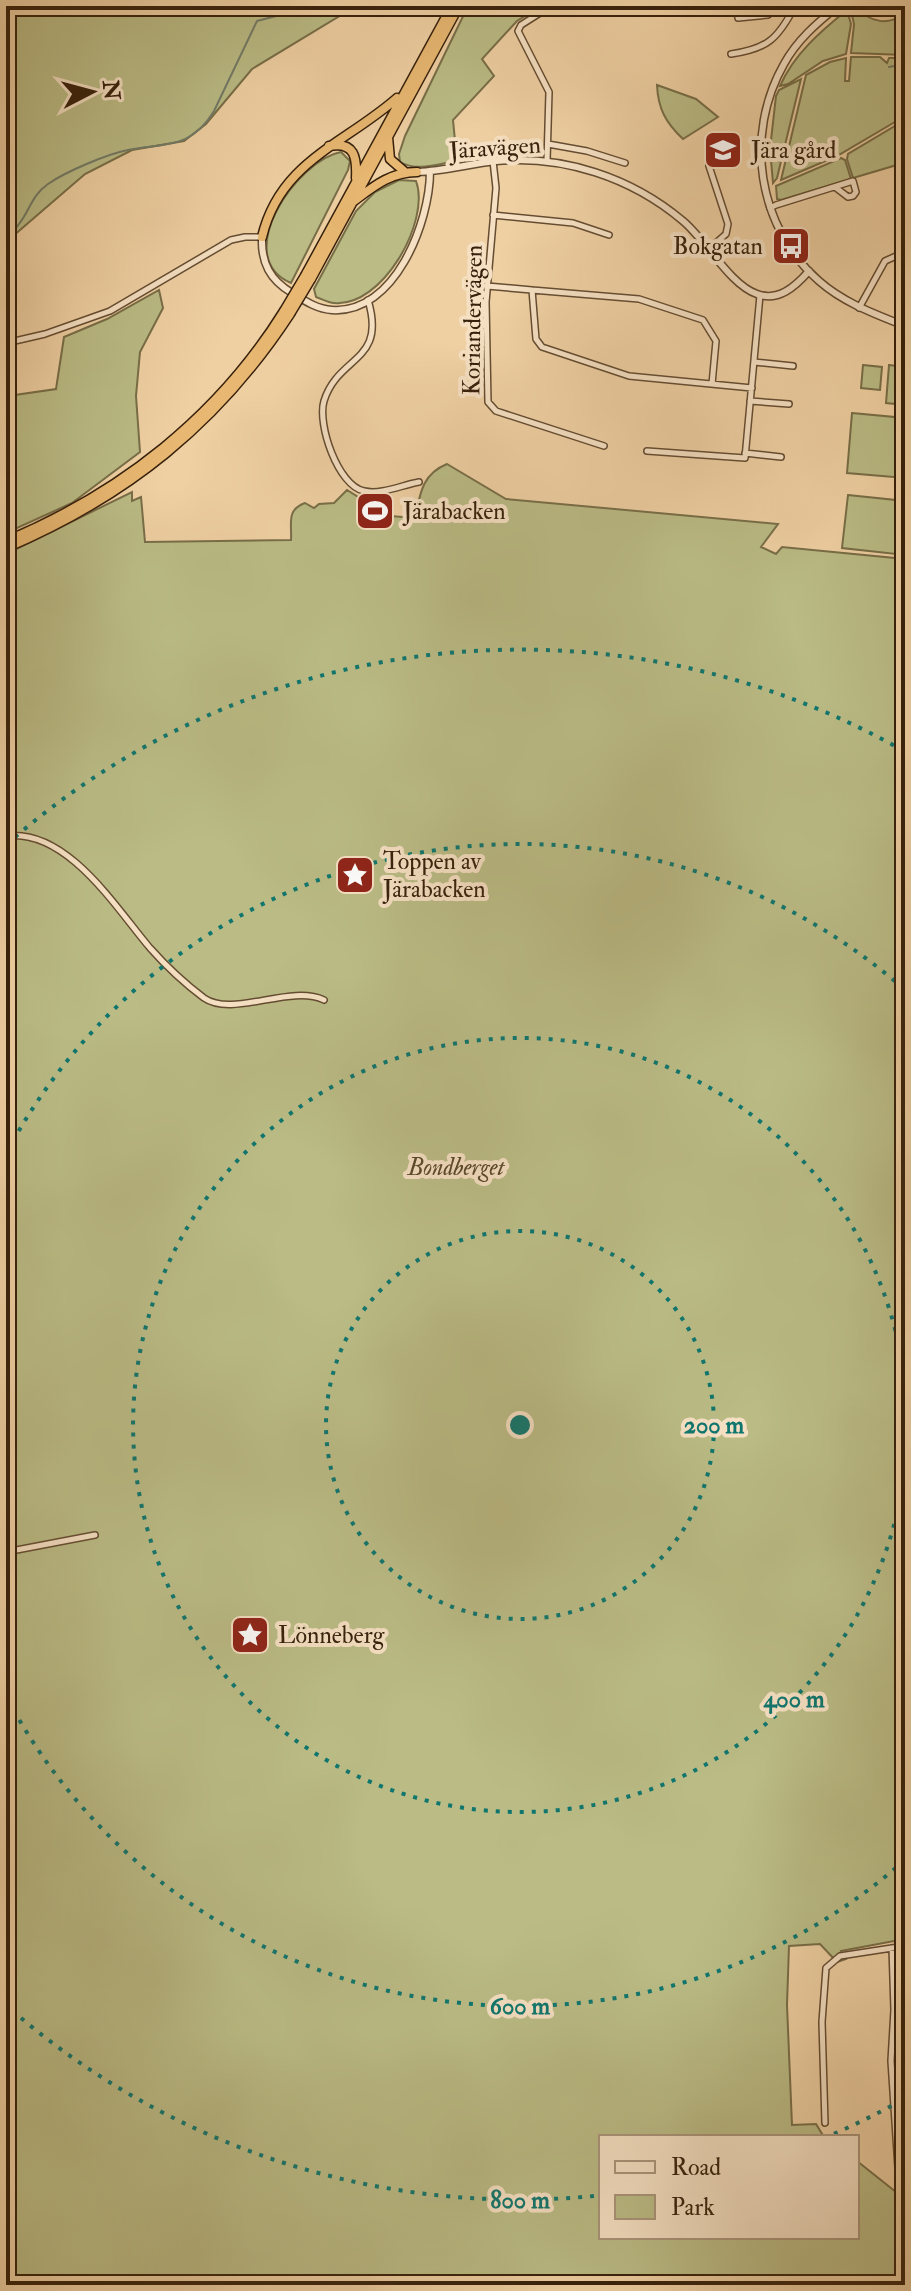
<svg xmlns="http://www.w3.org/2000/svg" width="911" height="2291" viewBox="0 0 911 2291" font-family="'IM FELL Double Pica',serif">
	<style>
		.green { fill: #babb85; stroke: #786e48; stroke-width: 2 }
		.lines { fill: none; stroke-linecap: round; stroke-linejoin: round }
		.stream { stroke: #727b68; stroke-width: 2 }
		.minor-casing { stroke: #654d32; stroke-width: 8 }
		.tertiary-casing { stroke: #654d32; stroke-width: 9 }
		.trunk-casing { stroke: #37210c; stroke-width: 11 }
		.minor { stroke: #f5e0c3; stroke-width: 5 }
		.tertiary { stroke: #f5e0c3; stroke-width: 6 }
		.trunk { stroke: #e8b872; stroke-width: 8 }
		.trunk-bridge-casing { stroke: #37210c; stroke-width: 11; stroke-linecap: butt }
		.trunk-bridge { stroke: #e8b872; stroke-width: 8 }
		.ring { fill: none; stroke: #0f766e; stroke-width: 4; stroke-dasharray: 4 8 }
		.labels { text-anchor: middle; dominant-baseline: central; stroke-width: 8; stroke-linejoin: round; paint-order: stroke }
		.street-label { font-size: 24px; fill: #37210c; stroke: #f5e0c3 }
		.poi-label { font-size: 24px; fill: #37210c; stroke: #f5e0c3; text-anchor: start }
		.park-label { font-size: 24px; font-style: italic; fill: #58482a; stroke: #f5e0c3 }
		.centre { fill: #0f766e; stroke: #f5e0c3; stroke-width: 4 }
		.ring-label { font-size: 24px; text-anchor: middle; font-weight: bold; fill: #0f766e; stroke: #f5e0c3; stroke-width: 8; stroke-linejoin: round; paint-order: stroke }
	</style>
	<rect width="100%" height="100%" fill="#efd0a3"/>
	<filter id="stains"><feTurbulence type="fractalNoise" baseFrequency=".0025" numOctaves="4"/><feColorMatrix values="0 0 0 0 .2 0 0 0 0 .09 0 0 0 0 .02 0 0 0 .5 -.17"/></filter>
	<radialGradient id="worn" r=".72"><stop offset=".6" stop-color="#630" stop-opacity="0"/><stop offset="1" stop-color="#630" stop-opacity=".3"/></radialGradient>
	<!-- green -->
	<path class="green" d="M 6,6 L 356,6 L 252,69 L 206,124 L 184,141 L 132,150 L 85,174 L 6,242 Z
		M 468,6 L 541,6 L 517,21 L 482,59 L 494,76 L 453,120 L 457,161 C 438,164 417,172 400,162 L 399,154 L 405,136 Z
		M 850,6 L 856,6 C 870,24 889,25 905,14 L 905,55 L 851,53 L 854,24 Z
		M 847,10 L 851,24 L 846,54 L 823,61 L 788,84 L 780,86 C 794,54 821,31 847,10 Z
		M 851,57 L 880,57 L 887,63 L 889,58 L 905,58 L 905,116 L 837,156 L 781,180 L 806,75 L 830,62 L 846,58 L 845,81 L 849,81 Z
		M 801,79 L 777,178 L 773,183 L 770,149 L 776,96 L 779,90 Z
		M 657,85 L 696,99 L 718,117 L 683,139 C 666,123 658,109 657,85 Z
		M 905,120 L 905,159 L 900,164 L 853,178 L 847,159 L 848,154 Z
		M 341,152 L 350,161 L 348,170 L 291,283 C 230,257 297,160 341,152 Z
		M 841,158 L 845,160 L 851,179 L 781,200 L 777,199 L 776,186 Z
		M 399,180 L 416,181 C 431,221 382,308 334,303 C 328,303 322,299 316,297 L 314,289 L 356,211 L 375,192 Z
		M 159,290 L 163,308 L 140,352 L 136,396 L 140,452 L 72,503 L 6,533 L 6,426 L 15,395 L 56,389 L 64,337 L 107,319 Z
		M 863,365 L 882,367 L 880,390 L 861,388 Z
		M 889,365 L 905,367 L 905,405 L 886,403 Z
		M 852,413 L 905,418 L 905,478 L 847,473 Z
		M 447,464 L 506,499 L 778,524 L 761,547 L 776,554 L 782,547 L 905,559 L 905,1939 L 841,1951 L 846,1959 L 837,1962 L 820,1944 L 789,1946 L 787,2005 L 792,2125 L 816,2124 L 824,2137 L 601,2137 L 601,2237 L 857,2237 L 857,2161 L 901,2196 L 905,2196 L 905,2270 L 885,2285 L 6,2285 L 6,554 L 132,492 L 132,501 L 141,497 L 145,542 L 291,540 C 292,523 286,510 305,503 L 314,508 L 319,504 L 334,503 L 347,490 L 363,500 L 378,500 L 373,512 L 378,515 L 415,518 C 420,494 422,474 447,464 Z
		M 848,495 L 905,501 L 905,555 L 842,548 Z"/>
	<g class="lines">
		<!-- stream -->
		<path class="stream" d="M 889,67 L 905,64
			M 6,237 C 10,233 16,229 19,224 C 30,210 32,195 48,184 C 65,172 107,154 128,150 C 166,143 191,149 214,111 L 257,21 L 284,14 L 302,6"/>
		<!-- minor casing -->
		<g class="minor-casing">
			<path id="minor" d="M 737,6 L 738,18 L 768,15
				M 731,54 C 767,49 778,39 795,6
				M 548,144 L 587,151 L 625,163
				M 493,161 L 496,188 L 486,302 L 488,402 L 496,411 L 604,446
				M 547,161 L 549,92 L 518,31 L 521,25 L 551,6
				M 709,166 L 728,224 L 726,234 L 709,249
				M 770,208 L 776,205 L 853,181 L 856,192 L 853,196 L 848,197 L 835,187
				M 493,215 L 573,223 L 609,235
				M 487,286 L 532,290
				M 368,300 C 387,363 338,355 324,401 C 317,424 338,486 364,491 C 381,495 402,485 419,482
				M 859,308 L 885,261 L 905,252
				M 6,343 L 45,334 L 110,311 L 231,240 L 245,237 L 262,237
				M 754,362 L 793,366
				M 712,384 L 716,341 L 703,320 L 639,299 L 532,290 L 536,339 L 542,347 L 629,376 L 752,388
				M 750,401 L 789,404
				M 647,451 L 745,458 L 760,295
				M 745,453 L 781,457
				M 6,836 C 67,828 116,908 150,948 C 166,966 184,983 204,998 C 233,1018 290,984 324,1000
				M 6,1552 L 95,1535
				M 892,1948 L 894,2010 L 891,2061 L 898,2168
				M 825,2123 L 822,2022 L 826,1968 L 840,1956 L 905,1946"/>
		</g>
		<!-- tertiary casing -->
		<g class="tertiary-casing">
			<path id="tertiary" d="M 838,6 C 817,23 797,40 784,64 C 744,134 757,227 819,281 C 844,303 875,314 905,326
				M 417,172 C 444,171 469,164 496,161 C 563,155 631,177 683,221 C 706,240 730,285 757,294 C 778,302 795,287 809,271
				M 262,237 C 261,263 270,280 292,293 C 305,301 317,309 332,310 C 395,314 430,222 430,171"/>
		</g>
		<!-- trunk casing -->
		<g class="trunk-casing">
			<path id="trunk" d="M 388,137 L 390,159 L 405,172
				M 329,146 C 355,141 357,158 356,178
				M 354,201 C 374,186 391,172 417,172
				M 262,237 C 280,161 345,144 397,98
				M 306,274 L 452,6
				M 311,279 L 459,6
				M 6,541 C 121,493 218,417 284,311
				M 6,548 C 126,497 218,424 290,314"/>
		</g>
		<!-- minor -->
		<use href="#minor" class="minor"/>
		<!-- tertiary -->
		<use href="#tertiary" class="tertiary"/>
		<!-- trunk -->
		<use href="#trunk" class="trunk"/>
		<!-- trunk-bridge casing -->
		<g class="trunk-bridge-casing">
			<path id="trunk-bridge" d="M 284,311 L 306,274
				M 290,314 L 311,279"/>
		</g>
		<!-- trunk-bridge -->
		<use href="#trunk-bridge" class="trunk-bridge"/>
	</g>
	<!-- distance rings -->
	<g class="ring">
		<circle cx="520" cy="1425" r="194"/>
		<path d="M905 1465A387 387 0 1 1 905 1385"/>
		<path d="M905 1860A581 581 0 0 1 7 1698M7 1152A581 581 0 0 1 905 990"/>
		<path d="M902 2100A775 775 0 0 1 829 2136M594 2196A775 775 0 0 1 6 2005M6 845A775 775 0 0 1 902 750"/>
	</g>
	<!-- icons -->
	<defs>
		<g id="school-square" transform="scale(2)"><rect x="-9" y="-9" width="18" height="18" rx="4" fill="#8f2418" stroke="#f5e0c3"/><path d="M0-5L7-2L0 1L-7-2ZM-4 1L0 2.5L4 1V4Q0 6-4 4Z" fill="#fff"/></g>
		<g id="bus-square" transform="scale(2)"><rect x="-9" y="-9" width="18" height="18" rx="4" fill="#8f2418" stroke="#f5e0c3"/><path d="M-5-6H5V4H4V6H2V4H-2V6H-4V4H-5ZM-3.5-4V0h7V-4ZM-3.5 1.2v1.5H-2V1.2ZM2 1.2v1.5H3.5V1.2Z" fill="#fff"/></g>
		<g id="stadium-square" transform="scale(2)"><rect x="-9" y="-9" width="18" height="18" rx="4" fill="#8f2418" stroke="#f5e0c3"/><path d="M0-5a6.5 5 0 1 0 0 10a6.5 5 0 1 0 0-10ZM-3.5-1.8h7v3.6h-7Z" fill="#fff"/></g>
		<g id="sight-square" transform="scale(2)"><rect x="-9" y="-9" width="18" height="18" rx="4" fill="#8f2418" stroke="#f5e0c3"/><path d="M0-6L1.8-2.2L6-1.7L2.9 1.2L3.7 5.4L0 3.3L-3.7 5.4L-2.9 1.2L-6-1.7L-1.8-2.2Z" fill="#fff"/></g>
	</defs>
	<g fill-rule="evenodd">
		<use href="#school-square" x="723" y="150"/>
		<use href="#bus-square" x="791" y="246"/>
		<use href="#stadium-square" x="375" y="511"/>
		<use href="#sight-square" x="355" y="875"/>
		<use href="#sight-square" x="250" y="1635"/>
	</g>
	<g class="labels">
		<!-- street labels -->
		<g class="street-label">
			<text transform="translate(495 148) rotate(-4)">Järavägen</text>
			<text transform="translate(473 320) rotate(-89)">Koriandervägen</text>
		</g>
		<!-- poi labels -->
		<g class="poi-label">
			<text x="751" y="150">Jära gård</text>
			<text x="763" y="246" text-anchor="end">Bokgatan</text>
			<text x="403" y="511">Järabacken</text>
			<text x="383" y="861">Toppen av<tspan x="383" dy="28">Järabacken</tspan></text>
			<text x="278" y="1635">Lönneberg</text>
		</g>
		<!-- park labels -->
		<g class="park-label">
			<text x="456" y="1167">Bondberget</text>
		</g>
	</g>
	<circle cx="520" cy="1425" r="12" class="centre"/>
	<g class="ring-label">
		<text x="714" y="1433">200 m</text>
		<text x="794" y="1707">400 m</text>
		<text x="520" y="2014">600 m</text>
		<text x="520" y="2208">800 m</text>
	</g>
	<!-- margin -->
	<rect width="911" height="2291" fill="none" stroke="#efd0a3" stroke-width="32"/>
	<rect x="8" y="8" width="895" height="2275" fill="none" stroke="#37210c" stroke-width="4"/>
	<rect x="16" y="16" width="879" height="2259" fill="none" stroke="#37210c" stroke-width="2"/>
	<!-- legend -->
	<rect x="599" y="2135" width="260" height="104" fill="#f5e0c3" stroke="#a9947a" stroke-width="2"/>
	<rect x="615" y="2161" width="40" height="12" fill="#f5e0c3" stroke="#a9947a" stroke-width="2"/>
	<text x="671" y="2175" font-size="24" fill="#37210c">Road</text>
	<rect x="615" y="2195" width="40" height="24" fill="#babb85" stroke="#a9947a" stroke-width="2"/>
	<text x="671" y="2215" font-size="24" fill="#37210c">Park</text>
	<!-- north arrow -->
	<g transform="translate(92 92) rotate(84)" stroke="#f5e0c3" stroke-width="6" paint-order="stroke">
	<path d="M0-6L14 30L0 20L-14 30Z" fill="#37210c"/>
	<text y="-12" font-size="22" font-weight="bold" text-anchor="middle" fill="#37210c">N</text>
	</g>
	<rect width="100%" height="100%" filter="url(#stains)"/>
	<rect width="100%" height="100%" fill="url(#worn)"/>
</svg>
